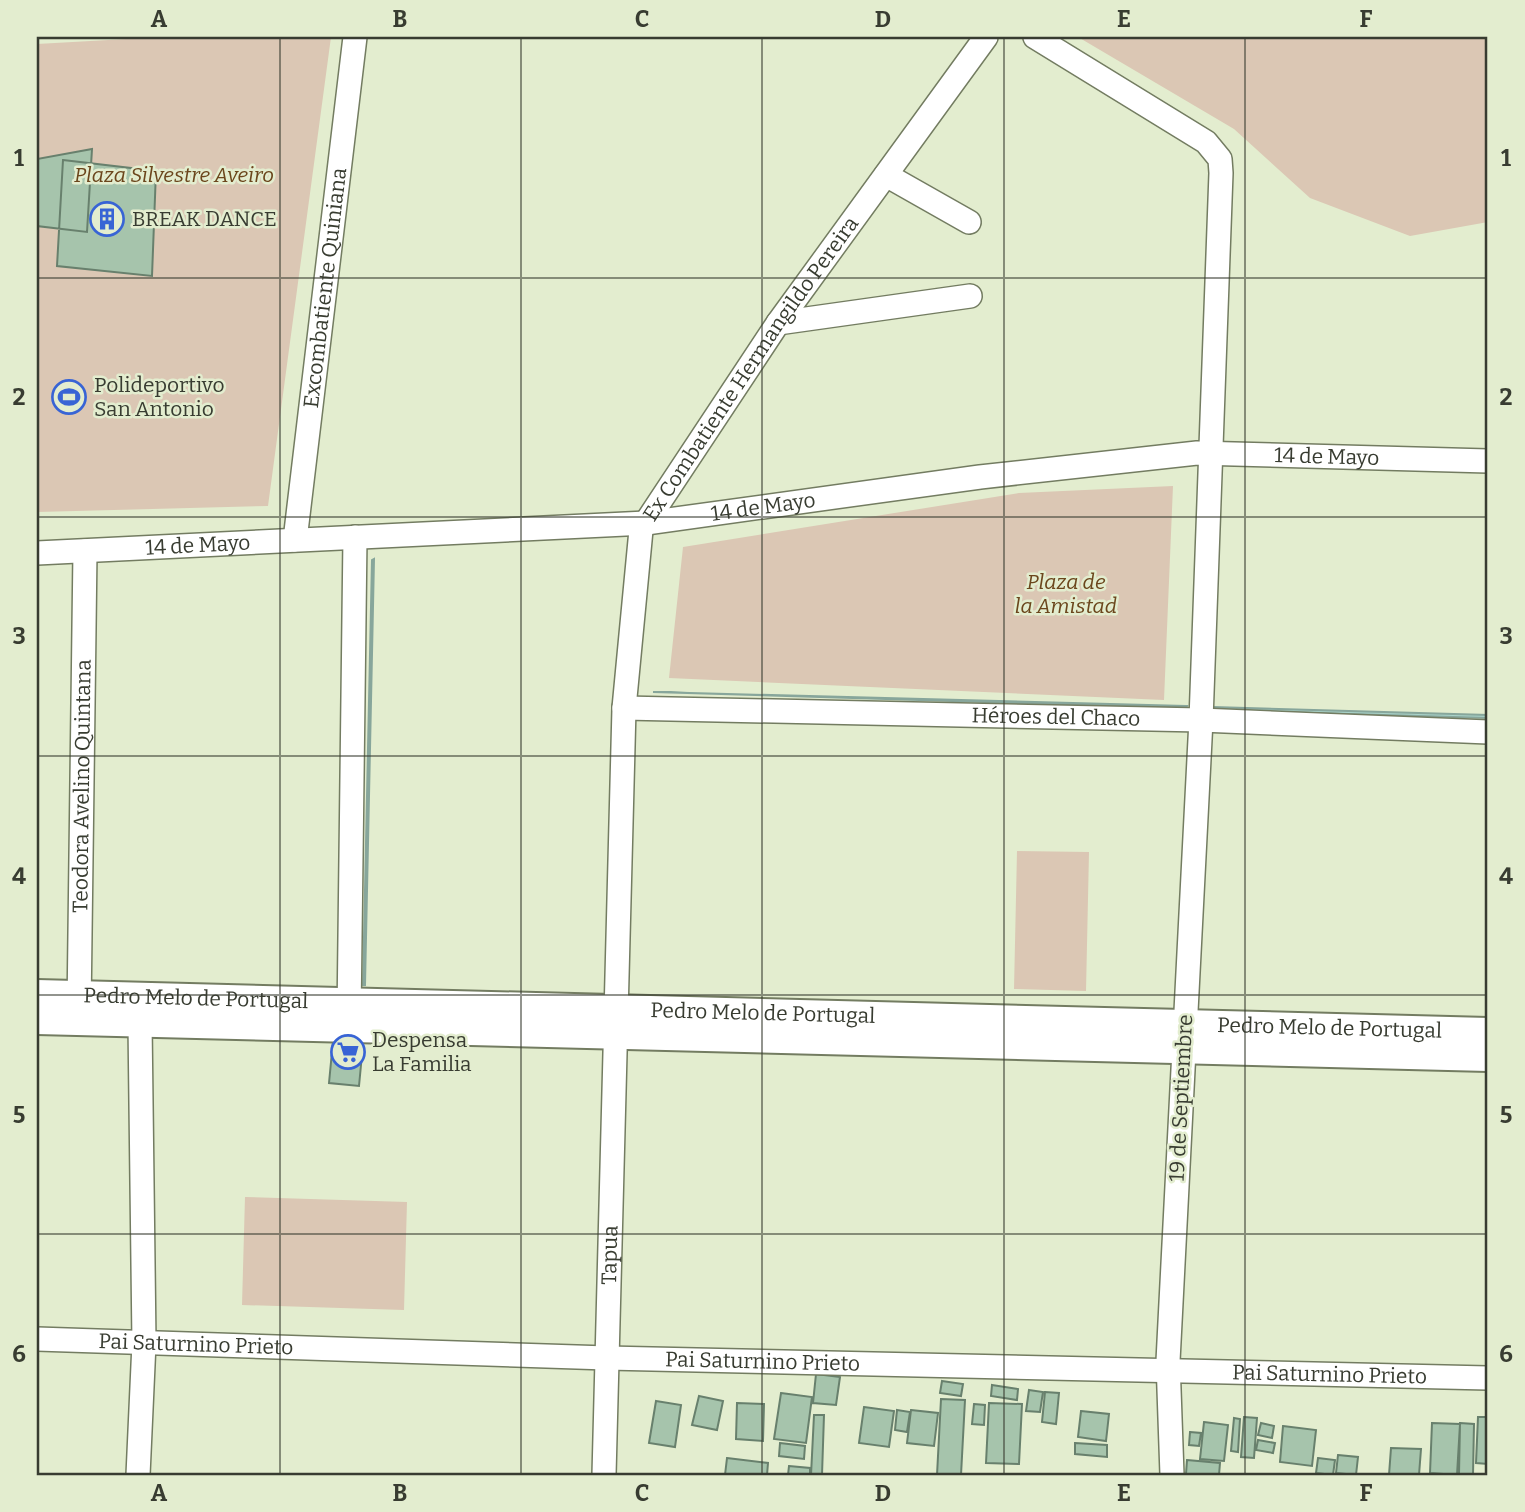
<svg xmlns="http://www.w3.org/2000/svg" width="1525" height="1512" viewBox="0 0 1525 1512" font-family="Bitter,serif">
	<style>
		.green { fill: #dbc7b4 }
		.water { fill: #a9d3c9; stroke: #87a69b; stroke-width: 2 }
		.building { fill: #a6c4ac; stroke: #68806d; stroke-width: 2 }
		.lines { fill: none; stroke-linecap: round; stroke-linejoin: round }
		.minor-casing { stroke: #737c61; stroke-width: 26 }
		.tertiary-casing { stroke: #737c61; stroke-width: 32 }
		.minor { stroke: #fff; stroke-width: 23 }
		.tertiary { stroke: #fff; stroke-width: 28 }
		.grid { fill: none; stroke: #383c31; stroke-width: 2; stroke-opacity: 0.55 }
		.labels { text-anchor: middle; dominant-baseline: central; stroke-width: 5; stroke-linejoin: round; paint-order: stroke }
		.park-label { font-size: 21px; font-style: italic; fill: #6b461c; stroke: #e3edcf }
		.poi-label { font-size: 21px; fill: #383c31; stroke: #e3edcf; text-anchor: start }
		.street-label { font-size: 21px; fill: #383c31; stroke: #e3edcf }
		.neatline { fill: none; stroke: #383c31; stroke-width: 2.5 }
		.grid-label { font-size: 23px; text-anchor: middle; font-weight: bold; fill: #383c31 }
	</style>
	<rect width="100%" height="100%" fill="#e3edcf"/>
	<!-- green -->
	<path class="green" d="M 162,37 L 331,37 L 268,506 L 37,512 L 37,44 Z
		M 1078,37 L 1488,37 L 1488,222 L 1410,236 L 1310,198 L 1234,129 Z
		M 1173,486 L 1164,700 L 669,678 L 683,547 L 1019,493 Z
		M 1017,851 L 1089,852 L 1086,991 L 1014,989 Z
		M 245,1197 L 407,1202 L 404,1310 L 242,1305 Z"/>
	<!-- water -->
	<path class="water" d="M 374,559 L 365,985 L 363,985 L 372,560 Z
		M 653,692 L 1186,706 L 1187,706 L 1186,708 Z
		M 1213,707 L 1488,715 L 1488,718 L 1213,710 Z"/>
	<!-- building -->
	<path class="building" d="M 92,149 L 87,232 L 37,226 L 37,159 Z
		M 63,160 L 156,171 L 152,276 L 57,266 Z
		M 333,1041 L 363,1044 L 359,1086 L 329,1083 Z
		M 816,1374 L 840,1377 L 836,1405 L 813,1403 Z
		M 942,1381 L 963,1384 L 961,1396 L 940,1393 Z
		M 992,1385 L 1018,1389 L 1017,1400 L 991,1396 Z
		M 1029,1390 L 1043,1392 L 1040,1412 L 1026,1411 Z
		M 1045,1392 L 1059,1393 L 1056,1424 L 1042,1422 Z
		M 781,1393 L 812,1397 L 806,1443 L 774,1439 Z
		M 699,1396 L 723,1401 L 717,1430 L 692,1425 Z
		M 941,1399 L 965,1400 L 961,1475 L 937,1475 Z
		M 656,1401 L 681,1405 L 675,1447 L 649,1443 Z
		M 737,1403 L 764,1404 L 763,1441 L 736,1439 Z
		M 989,1403 L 1022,1404 L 1019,1464 L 986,1463 Z
		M 974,1404 L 985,1405 L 984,1425 L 972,1424 Z
		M 864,1407 L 894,1411 L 889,1447 L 859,1443 Z
		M 897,1410 L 910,1412 L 907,1432 L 895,1430 Z
		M 911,1410 L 938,1413 L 934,1446 L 907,1443 Z
		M 1081,1411 L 1109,1414 L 1106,1441 L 1078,1437 Z
		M 814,1415 L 824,1415 L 822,1475 L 811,1475 Z
		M 1244,1417 L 1257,1418 L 1254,1458 L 1241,1457 Z
		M 1478,1417 L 1488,1417 L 1488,1464 L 1476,1463 Z
		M 1234,1418 L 1240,1419 L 1238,1452 L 1231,1451 Z
		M 1204,1422 L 1228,1425 L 1224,1461 L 1200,1459 Z
		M 1261,1423 L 1274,1426 L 1272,1438 L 1258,1435 Z
		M 1432,1423 L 1460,1424 L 1457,1475 L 1430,1473 Z
		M 1460,1423 L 1474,1424 L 1473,1475 L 1459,1474 Z
		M 1283,1426 L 1316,1430 L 1312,1466 L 1280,1462 Z
		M 1190,1432 L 1201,1433 L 1199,1446 L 1189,1445 Z
		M 1258,1440 L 1275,1443 L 1273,1453 L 1256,1450 Z
		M 780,1443 L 805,1446 L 804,1459 L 779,1456 Z
		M 1075,1443 L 1107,1445 L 1107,1457 L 1075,1454 Z
		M 1391,1448 L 1421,1449 L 1419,1475 L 1389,1475 Z
		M 1338,1455 L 1358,1457 L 1356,1475 L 1336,1473 Z
		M 727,1458 L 768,1463 L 767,1475 L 725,1475 Z
		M 1318,1458 L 1335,1460 L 1333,1475 L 1316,1473 Z
		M 1187,1460 L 1220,1463 L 1219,1475 L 1186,1474 Z
		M 789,1466 L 810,1468 L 810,1475 L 788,1475 Z"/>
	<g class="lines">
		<!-- minor casing -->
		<g class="minor-casing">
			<g id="minor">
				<path d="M 1035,37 L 1206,142 L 1220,159 L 1221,173 L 1201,720 L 1168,1361 L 1172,1475"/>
				<path d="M 886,175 L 969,222"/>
				<path d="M 778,323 L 970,296"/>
				<path id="s1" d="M 295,540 L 355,37"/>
				<path id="s2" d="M 37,553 L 646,523 L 980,477 L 1197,453 L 1488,461"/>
				<path id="s3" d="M 624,708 L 1201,720 L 1488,732"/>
				<path id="s4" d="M 79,1010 L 85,551"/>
				<path d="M 349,1017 L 355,537"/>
				<path id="s5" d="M 37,1339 L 607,1358 L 1488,1378"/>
				<path d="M 138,1475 L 144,1343 L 140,1023"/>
				<path id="s6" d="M 604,1475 L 624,708 L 641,530 L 778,323 L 986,37"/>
			</g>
		</g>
		<!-- tertiary casing -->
		<g class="tertiary-casing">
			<g id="tertiary">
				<path id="s7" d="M 37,994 L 1488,1032"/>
				<path d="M 37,1020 L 1488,1057"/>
			</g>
		</g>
		<!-- minor -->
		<use href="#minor" class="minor"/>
		<!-- tertiary -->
		<use href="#tertiary" class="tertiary"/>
	</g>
	<!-- grid -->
	<path class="grid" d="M 280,37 L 280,1475M 521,37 L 521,1475M 762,37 L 762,1475M 1004,37 L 1004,1475M 1245,37 L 1245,1475M 37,278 L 1488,278M 37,517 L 1488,517M 37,756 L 1488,756M 37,995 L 1488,995M 37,1234 L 1488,1234"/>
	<!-- icons -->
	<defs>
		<g id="building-ring" transform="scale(1.75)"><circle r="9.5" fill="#e3edcf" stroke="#3864d5" stroke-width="1.5"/><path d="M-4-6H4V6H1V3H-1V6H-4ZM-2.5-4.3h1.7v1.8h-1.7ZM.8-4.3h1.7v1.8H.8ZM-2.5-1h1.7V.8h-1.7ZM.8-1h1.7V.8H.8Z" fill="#3864d5"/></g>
		<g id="stadium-ring" transform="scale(1.75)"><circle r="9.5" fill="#e3edcf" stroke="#3864d5" stroke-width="1.5"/><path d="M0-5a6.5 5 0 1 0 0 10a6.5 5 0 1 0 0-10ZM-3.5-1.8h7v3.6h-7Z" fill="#3864d5"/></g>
		<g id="supermarket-ring" transform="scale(1.75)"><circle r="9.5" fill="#e3edcf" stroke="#3864d5" stroke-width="1.5"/><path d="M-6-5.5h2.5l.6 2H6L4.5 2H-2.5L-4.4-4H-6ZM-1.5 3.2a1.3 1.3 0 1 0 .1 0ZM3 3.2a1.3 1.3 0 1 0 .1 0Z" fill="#3864d5"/></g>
	</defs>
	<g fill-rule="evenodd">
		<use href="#building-ring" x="107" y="219"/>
		<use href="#stadium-ring" x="69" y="397"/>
		<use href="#supermarket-ring" x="348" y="1052"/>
	</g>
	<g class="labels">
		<!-- park labels -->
		<g class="park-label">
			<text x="174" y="175">Plaza Silvestre Aveiro</text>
			<text x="1066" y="582">Plaza de<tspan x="1066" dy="24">la Amistad</tspan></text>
		</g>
		<!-- poi labels -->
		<g class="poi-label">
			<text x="132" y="219">BREAK DANCE</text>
			<text x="94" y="385">Polideportivo<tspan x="94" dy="24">San Antonio</tspan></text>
			<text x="372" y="1040">Despensa<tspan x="372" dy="24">La Familia</tspan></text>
		</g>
		<!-- street labels -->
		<g class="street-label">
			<text stroke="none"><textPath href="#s1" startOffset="254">Excombatiente Quiniana</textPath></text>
			<text stroke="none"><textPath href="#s6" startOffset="1141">Ex Combatiente Hermangildo Pereira</textPath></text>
			<text stroke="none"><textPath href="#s2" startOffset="1295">14 de Mayo</textPath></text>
			<text stroke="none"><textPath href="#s2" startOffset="728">14 de Mayo</textPath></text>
			<text stroke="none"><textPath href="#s2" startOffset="161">14 de Mayo</textPath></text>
			<text stroke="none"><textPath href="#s3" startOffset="432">Héroes del Chaco</textPath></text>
			<text stroke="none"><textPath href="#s4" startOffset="224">Teodora Avelino Quintana</textPath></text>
			<text stroke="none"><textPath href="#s7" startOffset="159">Pedro Melo de Portugal</textPath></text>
			<text stroke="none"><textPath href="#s7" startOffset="726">Pedro Melo de Portugal</textPath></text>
			<text stroke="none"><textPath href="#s7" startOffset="1293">Pedro Melo de Portugal</textPath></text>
			<text transform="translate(1181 1098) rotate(-87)">19 de Septiembre</text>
			<text stroke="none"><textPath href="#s6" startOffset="220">Tapua</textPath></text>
			<text stroke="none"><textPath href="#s5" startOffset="159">Pai Saturnino Prieto</textPath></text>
			<text stroke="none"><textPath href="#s5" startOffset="726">Pai Saturnino Prieto</textPath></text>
			<text stroke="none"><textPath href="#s5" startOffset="1293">Pai Saturnino Prieto</textPath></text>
		</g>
	</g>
	<!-- border -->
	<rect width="1525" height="1512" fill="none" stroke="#e3edcf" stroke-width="77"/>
	<rect x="38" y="38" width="1448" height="1436" class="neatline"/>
	<g class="grid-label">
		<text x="159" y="27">A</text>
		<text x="400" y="27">B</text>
		<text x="642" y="27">C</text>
		<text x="883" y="27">D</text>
		<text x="1124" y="27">E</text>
		<text x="1366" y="27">F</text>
		<text x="19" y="166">1</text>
		<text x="1506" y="166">1</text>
		<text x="19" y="405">2</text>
		<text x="1506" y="405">2</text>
		<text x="19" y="644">3</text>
		<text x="1506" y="644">3</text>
		<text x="19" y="884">4</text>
		<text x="1506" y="884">4</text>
		<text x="19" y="1123">5</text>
		<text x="1506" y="1123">5</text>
		<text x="19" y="1362">6</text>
		<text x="1506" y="1362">6</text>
		<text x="159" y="1501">A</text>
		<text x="400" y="1501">B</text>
		<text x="642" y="1501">C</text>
		<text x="883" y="1501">D</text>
		<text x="1124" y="1501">E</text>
		<text x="1366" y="1501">F</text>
	</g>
</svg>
